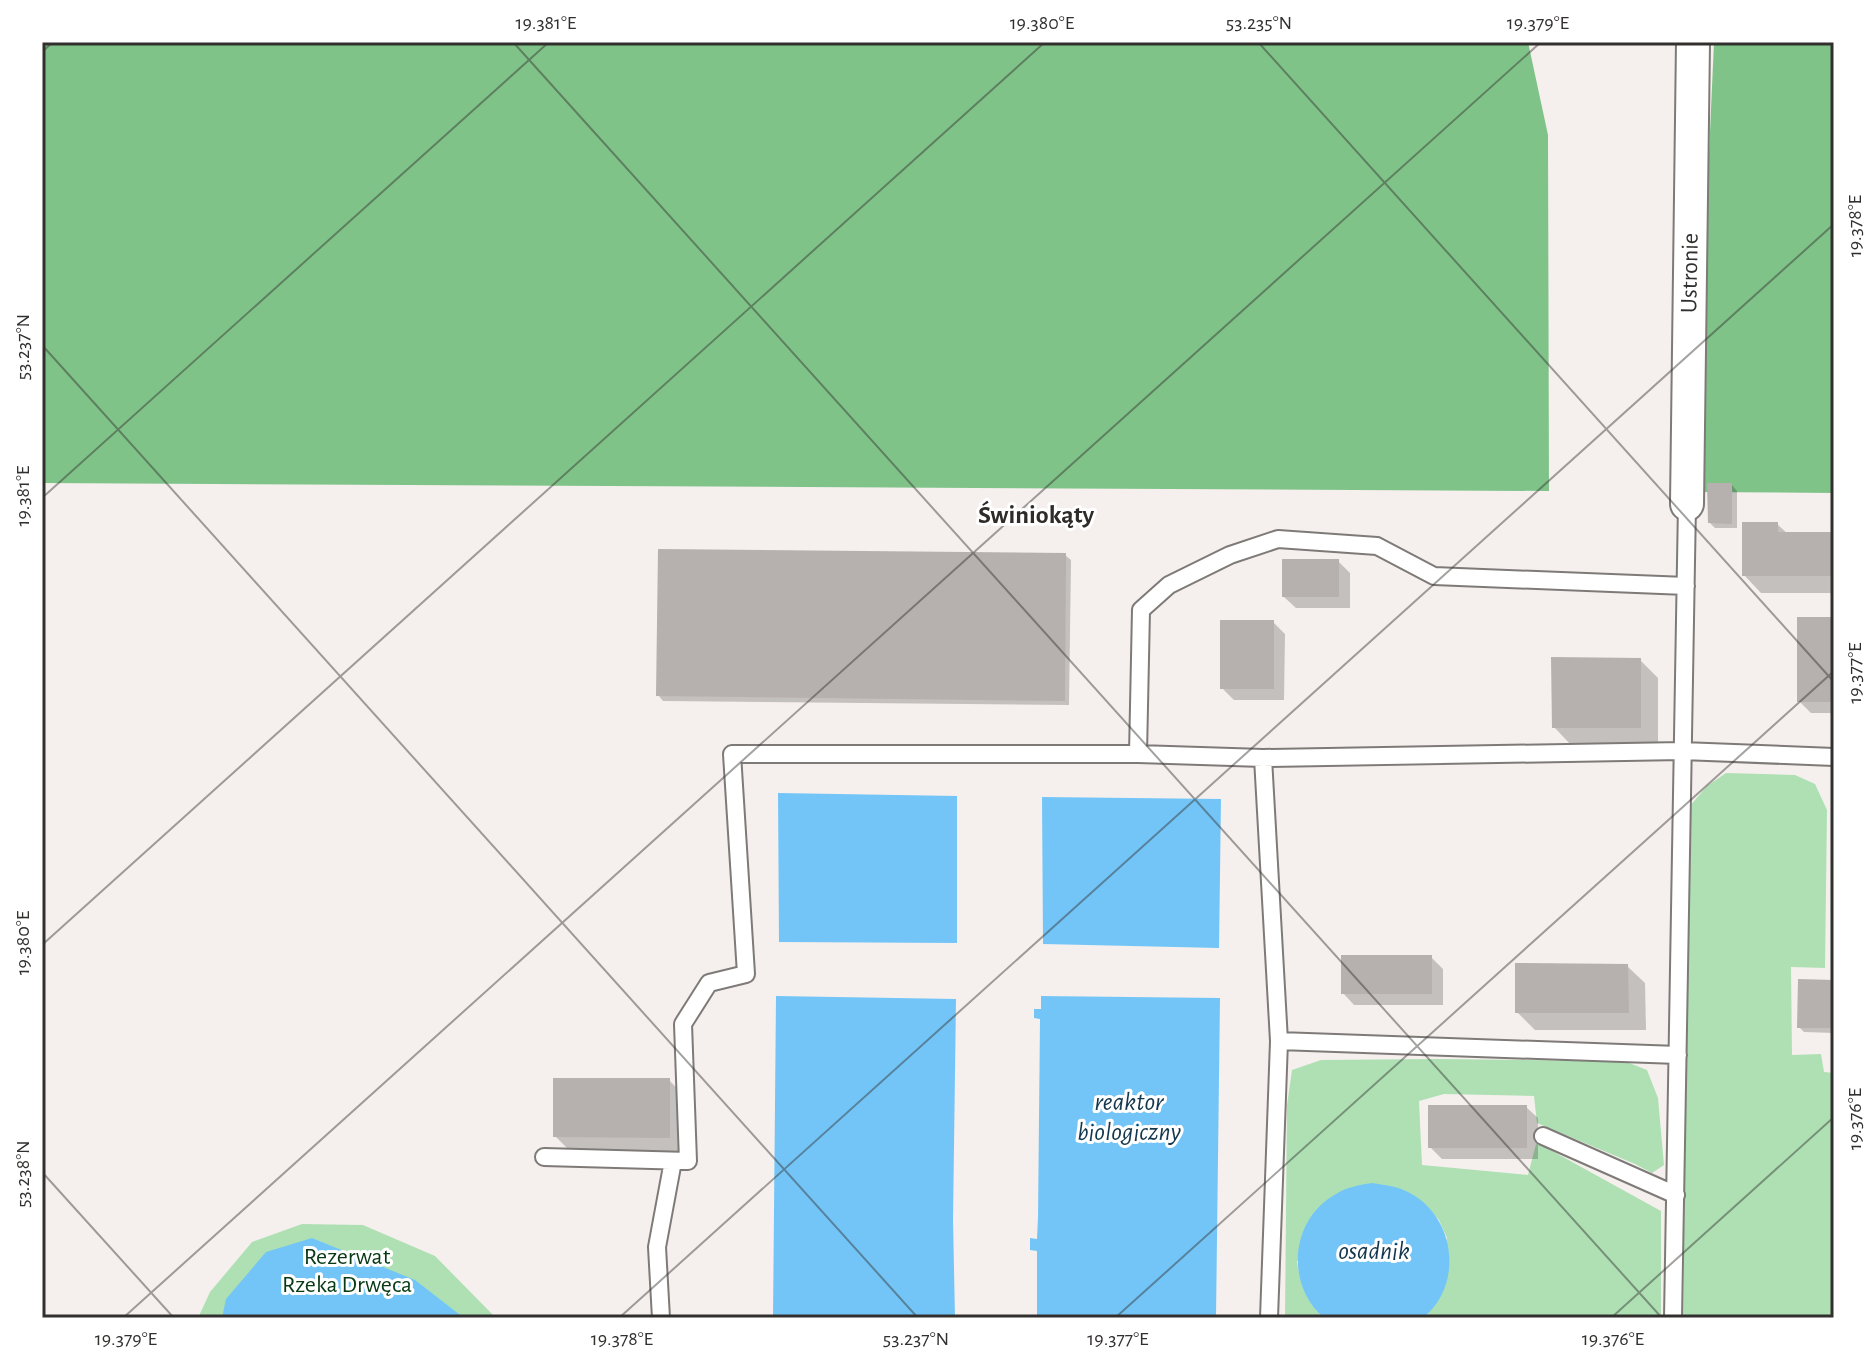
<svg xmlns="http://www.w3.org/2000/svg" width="1876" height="1360" viewBox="0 0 1876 1360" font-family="'Alegreya Sans',sans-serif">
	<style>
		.green { fill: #aee0b4 }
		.forest { fill: #80c389 }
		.water { fill: #74c5f7 }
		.shadow { fill: #0003 }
		.building { fill: #b6b0af }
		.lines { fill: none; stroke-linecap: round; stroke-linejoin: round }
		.service-casing { stroke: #7e7a77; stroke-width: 20 }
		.minor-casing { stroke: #7e7a77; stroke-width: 36 }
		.service { stroke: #fff; stroke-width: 16 }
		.minor { stroke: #fff; stroke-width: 32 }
		.ticks { fill: none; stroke: #32302f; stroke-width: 2; stroke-opacity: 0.45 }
		.labels { text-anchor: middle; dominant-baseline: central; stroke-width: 6; stroke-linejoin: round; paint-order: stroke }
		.street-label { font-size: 24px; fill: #32302f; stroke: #fff }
		.park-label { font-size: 24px; fill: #063914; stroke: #fff }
		.neighbourhood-label { font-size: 26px; font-weight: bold; fill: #2e2b28; stroke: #fff }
		.water-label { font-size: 26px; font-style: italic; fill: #13374c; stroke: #fff }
		.neatline { fill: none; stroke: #32302f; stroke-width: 3 }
		.ticks-label { font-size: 20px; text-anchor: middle; fill: #32302f }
	</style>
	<rect width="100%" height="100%" fill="#f5f0ed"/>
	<!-- green -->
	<path class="green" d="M 1726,773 L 1795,775 L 1815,784 L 1827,810 L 1825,968 L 1791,967 L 1792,1055 L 1821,1054 L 1824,1072 L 1834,1073 L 1834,1318 L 1683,1318 L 1689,807 L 1707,786 Z
		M 1437,1059 L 1624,1061 L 1647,1070 L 1658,1098 L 1664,1165 L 1652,1173 L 1635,1164 L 1537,1123 L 1534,1096 L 1444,1094 L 1419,1101 L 1422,1165 L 1528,1175 L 1536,1144 L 1545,1147 L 1661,1211 L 1661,1318 L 1423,1318 L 1429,1313 L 1447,1238 L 1439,1220 L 1426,1205 L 1297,1261 C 1300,1284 1307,1303 1324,1318 L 1285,1318 L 1287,1105 L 1292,1070 L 1321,1060 Z
		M 302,1224 L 363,1225 L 435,1256 L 496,1318 L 198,1318 L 210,1292 L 252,1242 Z"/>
	<!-- forest -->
	<path class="forest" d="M 42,42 L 1528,42 L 1548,135 L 1549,491 L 42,483 Z
		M 1714,42 L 1834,42 L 1834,493 L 1694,492 Z"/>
	<!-- water -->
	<path class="water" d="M 778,793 L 957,796 L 957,943 L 779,942 Z
		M 1042,797 L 1221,799 L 1219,948 L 1043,944 Z
		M 776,996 L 956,999 L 953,1219 L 955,1318 L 773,1318 Z
		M 1041,996 L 1220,998 L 1216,1318 L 1037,1318 L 1037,1251 L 1030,1250 L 1030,1238 L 1037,1239 L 1038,1217 L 1040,1019 L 1034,1018 L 1034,1009 L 1041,1009 Z
		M 1372,1183 C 1385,1185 1396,1186 1408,1192 C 1456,1216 1464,1285 1423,1318 L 1324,1318 C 1285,1285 1290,1219 1336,1194 C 1347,1187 1359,1185 1372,1183 Z
		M 312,1238 L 415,1280 L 464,1318 L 222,1318 L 226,1299 L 266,1252 Z"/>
	<!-- shadow -->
	<path class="shadow" d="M 1732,485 L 1737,491 L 1737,528 L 1715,528 L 1710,523 Z
		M 1777,524 L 1788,534 L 1834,534 L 1834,593 L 1761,593 L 1744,575 Z
		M 1065,555 L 1071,560 L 1069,705 L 663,701 L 658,695 Z
		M 1338,561 L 1350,573 L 1350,608 L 1296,608 L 1284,597 Z
		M 1834,619 L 1834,713 L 1811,713 L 1799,701 Z
		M 1273,622 L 1285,634 L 1284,700 L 1234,700 L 1222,688 Z
		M 1640,660 L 1658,678 L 1658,745 L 1571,745 L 1554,727 Z
		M 1431,957 L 1443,969 L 1443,1005 L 1354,1005 L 1343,993 Z
		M 1627,966 L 1645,983 L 1646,1030 L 1535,1030 L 1517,1012 Z
		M 1834,982 L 1834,1033 L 1804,1032 L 1799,1027 Z
		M 669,1080 L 686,1098 L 687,1154 L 573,1154 L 555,1136 Z
		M 1526,1107 L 1538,1118 L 1538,1159 L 1442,1159 L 1430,1147 Z"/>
	<!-- building -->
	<path class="building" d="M 1707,483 L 1732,483 L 1732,524 L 1708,523 Z
		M 1742,522 L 1778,522 L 1778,532 L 1834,532 L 1834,576 L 1742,576 Z
		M 658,549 L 1066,553 L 1065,701 L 656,696 Z
		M 1282,559 L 1339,559 L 1339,597 L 1282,597 Z
		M 1797,617 L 1834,617 L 1834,702 L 1797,702 Z
		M 1220,620 L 1274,620 L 1274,689 L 1220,689 Z
		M 1551,657 L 1641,658 L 1641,728 L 1552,728 Z
		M 1341,955 L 1432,955 L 1432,994 L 1341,994 Z
		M 1515,963 L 1628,964 L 1629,1013 L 1515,1013 Z
		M 1798,979 L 1834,980 L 1834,1028 L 1797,1028 Z
		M 553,1078 L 670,1078 L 670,1138 L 553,1137 Z
		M 1428,1105 L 1527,1105 L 1527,1148 L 1428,1148 Z"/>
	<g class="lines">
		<!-- service casing -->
		<g class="service-casing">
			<path id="service" d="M 1138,754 L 1141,610 L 1169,585 L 1230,555 L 1278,539 L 1377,546 L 1434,576 L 1686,586
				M 1263,758 L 1279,1041 L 1678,1055
				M 1543,1136 L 1676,1195
				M 544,1157 L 688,1161 L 683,1024 L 709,983 L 746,974 L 732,754 L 1138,754 L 1263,758 L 1682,751 L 1834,757
				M 661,1318 L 657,1247 L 673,1161
				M 1269,1318 L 1279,1041
				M 1673,1318 L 1687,504"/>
		</g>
		<!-- minor casing -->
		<g class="minor-casing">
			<path id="minor" d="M 1687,504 L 1693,42"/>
		</g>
		<!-- service -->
		<use href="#service" class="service"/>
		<!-- minor -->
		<use href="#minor" class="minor"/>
	</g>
	<!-- ticks -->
	<path class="ticks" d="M 513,42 L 1662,1318M 1258,42 L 1834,682M 42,52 L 53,42M 42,345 L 918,1318M 42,498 L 549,42M 42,945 L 1045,42M 42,1172 L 174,1318M 123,1318 L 1541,42M 619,1318 L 1834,224M 1115,1318 L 1834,671M 1611,1318 L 1834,1117"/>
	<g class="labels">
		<!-- street labels -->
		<g class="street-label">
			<text transform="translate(1690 273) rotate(-89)">Ustronie</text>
		</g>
		<!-- park labels -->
		<g class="park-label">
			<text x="347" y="1257">Rezerwat<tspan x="347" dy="28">Rzeka Drwęca</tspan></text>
		</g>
		<!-- neighbourhood labels -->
		<g class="neighbourhood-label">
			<text x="1036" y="515">Świniokąty</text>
		</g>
		<!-- water labels -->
		<g class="water-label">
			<text x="1129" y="1102">reaktor<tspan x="1129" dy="30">biologiczny</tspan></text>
			<text x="1374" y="1251">osadnik</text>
		</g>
	</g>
	<!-- border -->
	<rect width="1876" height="1360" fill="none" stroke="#ffffff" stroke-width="88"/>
	<rect x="44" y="44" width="1788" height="1272" class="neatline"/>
	<g class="ticks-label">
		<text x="546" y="29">19.381°E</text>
		<text x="1042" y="29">19.380°E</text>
		<text x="1259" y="29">53.235°N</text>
		<text x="1538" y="29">19.379°E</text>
		<text transform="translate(1854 226) rotate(-90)" y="7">19.378°E</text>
		<text transform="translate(22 347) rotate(-90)" y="7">53.237°N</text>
		<text transform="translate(22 496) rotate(-90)" y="7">19.381°E</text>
		<text transform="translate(1854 673) rotate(-90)" y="7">19.377°E</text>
		<text transform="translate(22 943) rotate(-90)" y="7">19.380°E</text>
		<text transform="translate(1854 1119) rotate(-90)" y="7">19.376°E</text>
		<text transform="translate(22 1174) rotate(-90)" y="7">53.238°N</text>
		<text x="126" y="1345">19.379°E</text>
		<text x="622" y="1345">19.378°E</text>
		<text x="916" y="1345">53.237°N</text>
		<text x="1118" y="1345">19.377°E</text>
		<text x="1613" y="1345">19.376°E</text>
	</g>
</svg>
